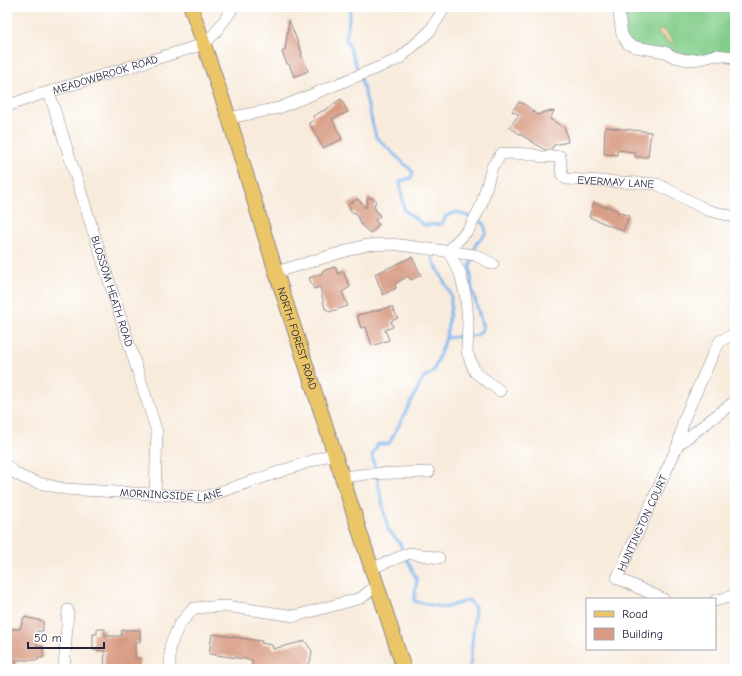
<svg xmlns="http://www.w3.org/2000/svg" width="742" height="676" viewBox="0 0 742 676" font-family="'Comic Neue',sans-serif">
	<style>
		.grass { fill: #82ce8b; stroke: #527863 }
		.sand { fill: url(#sand-dots); stroke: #887e6c }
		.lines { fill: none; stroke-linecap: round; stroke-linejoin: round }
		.stream { stroke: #7fb7ef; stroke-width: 3 }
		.building { fill: #d89c84 }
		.minor-casing { stroke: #8d868b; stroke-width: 12 }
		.major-casing { stroke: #8d868b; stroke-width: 16 }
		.minor { stroke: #fff; stroke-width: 11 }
		.major { stroke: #eac669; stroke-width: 14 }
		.labels { text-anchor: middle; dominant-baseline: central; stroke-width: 3; stroke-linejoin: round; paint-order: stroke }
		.street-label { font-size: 11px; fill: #22223b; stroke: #fff }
	</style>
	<defs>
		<pattern id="sand-dots" width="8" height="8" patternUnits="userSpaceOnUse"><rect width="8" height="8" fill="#eeda9e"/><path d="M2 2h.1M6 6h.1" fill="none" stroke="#ccbb89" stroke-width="1.8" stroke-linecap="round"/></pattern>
	</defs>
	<rect width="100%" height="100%" fill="#fff"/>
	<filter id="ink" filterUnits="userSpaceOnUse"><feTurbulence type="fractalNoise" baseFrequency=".025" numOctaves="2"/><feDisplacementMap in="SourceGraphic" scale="8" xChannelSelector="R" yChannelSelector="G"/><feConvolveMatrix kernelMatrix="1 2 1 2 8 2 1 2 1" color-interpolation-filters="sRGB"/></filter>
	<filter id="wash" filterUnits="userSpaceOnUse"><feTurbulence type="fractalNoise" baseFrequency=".012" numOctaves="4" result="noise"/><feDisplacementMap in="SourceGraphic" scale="16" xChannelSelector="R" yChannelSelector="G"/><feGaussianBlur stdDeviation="0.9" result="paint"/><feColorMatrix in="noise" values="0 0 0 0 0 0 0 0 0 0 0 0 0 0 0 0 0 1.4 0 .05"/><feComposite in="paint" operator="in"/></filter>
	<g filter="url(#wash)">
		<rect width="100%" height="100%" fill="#f8ebdb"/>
		<!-- grass -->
		<path class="grass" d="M 616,7 L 735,7 L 735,62 L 636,47 L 619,47 Z"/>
		<!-- sand -->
		<path class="sand" d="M 662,30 L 666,32 L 673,41 L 673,44 L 671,44 L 658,33 L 658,31 Z"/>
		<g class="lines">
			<!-- stream -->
			<path class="stream" d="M 351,7 L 346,38 L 359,73
				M 361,78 L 376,137 L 413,172 L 411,178 L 400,181 L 404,210 L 424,225 L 442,224 L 446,216 L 457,212 L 472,218
				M 432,258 L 451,295 L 451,306 L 446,338
				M 464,336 L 446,338 L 433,372 L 424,377 L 389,444 L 378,444 L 372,455 L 388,530 L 399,542 L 417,580 L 414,601 L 445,608 L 469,600 L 475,608 L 470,669
				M 470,336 L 478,335 L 483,328 L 472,289 L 470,267 L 476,244 L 486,233 L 484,223 L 477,220"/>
		</g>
		<g id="blocks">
			<!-- building -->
			<path class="building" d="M 289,20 L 302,53 L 301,54 L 308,71 L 294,77 L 289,64 L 287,64 L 282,52 L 285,50 Z
				M 341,99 L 348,112 L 332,119 L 342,139 L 323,148 L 309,123 L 314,120 L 313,116 L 332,106 L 332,105 Z
				M 519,102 L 524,104 L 538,115 L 544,112 L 554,111 L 550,119 L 565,128 L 568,142 L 554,145 L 551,150 L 545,150 L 509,127 L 519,115 L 512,111 Z
				M 605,127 L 651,132 L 648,157 L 635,157 L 635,152 L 617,150 L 617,155 L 604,154 Z
				M 368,197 L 376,200 L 374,207 L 380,216 L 375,220 L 379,225 L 376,226 L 376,229 L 370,233 L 362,226 L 355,212 L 352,213 L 348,204 L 358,199 L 366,208 Z
				M 594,202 L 606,208 L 606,206 L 618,211 L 617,212 L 629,216 L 623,231 L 589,217 Z
				M 412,257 L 421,275 L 411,280 L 408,276 L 395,284 L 396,288 L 383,295 L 375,274 Z
				M 335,267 L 338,274 L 343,271 L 350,287 L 342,292 L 348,306 L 329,312 L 327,309 L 325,309 L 320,287 L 314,289 L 309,278 L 323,273 L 322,271 Z
				M 392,307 L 398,318 L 391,321 L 393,327 L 385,330 L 389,340 L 372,346 L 366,327 L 361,328 L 357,315 Z
				M 24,617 L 43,621 L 43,631 L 37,631 L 37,646 L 43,646 L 43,658 L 38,658 L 38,660 L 16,660 L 16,666 L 7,664 L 7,629 L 20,629 Z
				M 97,629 L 105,629 L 105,636 L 121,636 L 122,630 L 140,630 L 140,642 L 135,642 L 135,658 L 140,658 L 139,669 L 104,669 L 105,651 L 93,650 L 93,634 L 97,634 Z
				M 212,634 L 262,641 L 261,643 L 272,645 L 273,649 L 305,641 L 312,651 L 310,663 L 305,665 L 306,669 L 252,669 L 252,660 L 209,654 Z"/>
		</g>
	</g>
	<g filter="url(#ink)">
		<use href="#blocks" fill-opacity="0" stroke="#8d868b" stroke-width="1"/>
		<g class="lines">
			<!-- minor casing -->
			<g class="minor-casing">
				<g id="minor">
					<path d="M 618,7 L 622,35 L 628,44 L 636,47 L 665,52 L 674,57 L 687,60 L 700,59 L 716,55 L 735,57"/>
					<path id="s1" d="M 49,92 L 157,432 L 155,494"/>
					<path id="s2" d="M 7,106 L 32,97 L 204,44 L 215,33 L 231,11 L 231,7"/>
					<path d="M 229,118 L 279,108 L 399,59 L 430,31 L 445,7"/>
					<path d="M 276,272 L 366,245 L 392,244 L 475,255 L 493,264"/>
					<path id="s3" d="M 500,391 L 475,372 L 467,352 L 468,322 L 466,298 L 460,273 L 448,251 L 469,229 L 481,206 L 492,167 L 502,153 L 531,154 L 542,157 L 560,156 L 562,175 L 566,179 L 657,184 L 707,210 L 735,217"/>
					<path d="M 678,445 L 735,401"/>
					<path id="s4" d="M 7,466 L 15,473 L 24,478 L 39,483 L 65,489 L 205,497 L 335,453"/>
					<path d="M 343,477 L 367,474 L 429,472"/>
					<path d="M 372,568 L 410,553 L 439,558"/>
					<path id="s5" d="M 663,599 L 617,578 L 678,445 L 684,419 L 714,352 L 720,341 L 730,336 L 735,335"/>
					<path d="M 715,601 L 735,595"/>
					<path d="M 64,669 L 68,610"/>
					<path d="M 170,669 L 170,646 L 179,625 L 194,608 L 225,606 L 295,616 L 361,598 L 377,585"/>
				</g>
			</g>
			<!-- major casing -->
			<g class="major-casing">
				<g id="major">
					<path id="s6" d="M 191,7 L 229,118 L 276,272 L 404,669"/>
				</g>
			</g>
			<!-- minor -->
			<use href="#minor" class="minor"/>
			<!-- major -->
			<use href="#major" class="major"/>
		</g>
	</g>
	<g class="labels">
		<!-- street labels -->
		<g class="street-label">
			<text stroke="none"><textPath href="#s2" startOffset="103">MEADOWBROOK ROAD</textPath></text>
			<text stroke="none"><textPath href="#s3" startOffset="405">EVERMAY LANE</textPath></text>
			<text stroke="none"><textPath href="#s1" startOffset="209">BLOSSOM HEATH ROAD</textPath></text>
			<text stroke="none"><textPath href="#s6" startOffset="348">NORTH FOREST ROAD</textPath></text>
			<text stroke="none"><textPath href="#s4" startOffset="170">MORNINGSIDE LANE</textPath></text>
			<text stroke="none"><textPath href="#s5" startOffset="111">HUNTINGTON COURT</textPath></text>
		</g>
	</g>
	<!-- margin -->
	<rect width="742" height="676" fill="none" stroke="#fff" stroke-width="24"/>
	<!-- legend -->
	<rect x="586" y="598" width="130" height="52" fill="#ffffff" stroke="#a7a7b1"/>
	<rect x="594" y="611" width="20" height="6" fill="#eac669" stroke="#a7a7b1"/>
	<text x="622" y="618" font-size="12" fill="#22223b">Road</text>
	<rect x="594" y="628" width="20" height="12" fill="#d89c84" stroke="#a7a7b1"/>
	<text x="622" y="638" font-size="12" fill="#22223b">Building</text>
	<!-- scale -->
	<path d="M28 642v6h76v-6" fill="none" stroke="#22223b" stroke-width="2"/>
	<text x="34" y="642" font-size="12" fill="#22223b" stroke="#ffffff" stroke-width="3" paint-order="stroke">50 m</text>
</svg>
